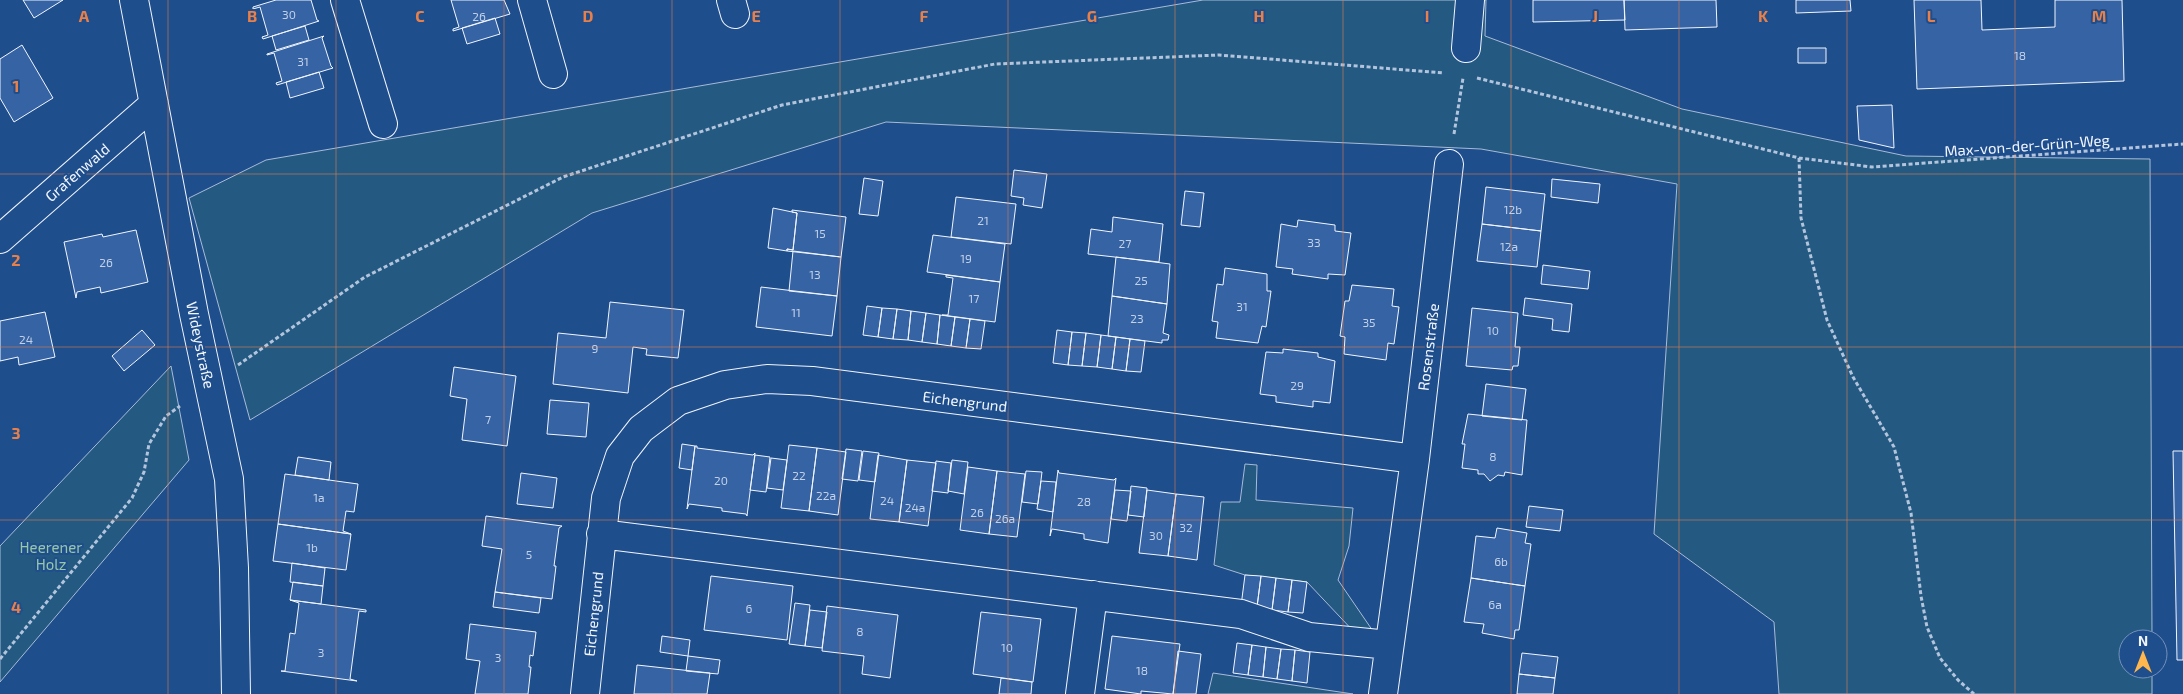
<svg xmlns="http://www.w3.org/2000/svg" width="2183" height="694" viewBox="0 0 2183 694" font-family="'Exo 2',sans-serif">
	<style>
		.green { fill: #245a82; stroke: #a8bbd7 }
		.building { fill: #3563a3; stroke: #f2f6ff }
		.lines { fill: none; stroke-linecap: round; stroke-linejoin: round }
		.minor-casing { stroke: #f2f6ff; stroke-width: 30 }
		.path { stroke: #b3c4dc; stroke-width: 3; stroke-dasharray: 4 2.5; stroke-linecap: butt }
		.minor { stroke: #1f4e8c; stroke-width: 28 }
		.grid { fill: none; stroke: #ea8049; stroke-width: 1; stroke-opacity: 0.55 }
		.labels { text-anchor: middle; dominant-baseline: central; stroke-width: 4; stroke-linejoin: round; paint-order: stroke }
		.number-label { font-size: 12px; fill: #c3d1e8 }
		.street-label { font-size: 15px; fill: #f2f6ff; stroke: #1f4e8c }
		.park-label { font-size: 15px; fill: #97c8a6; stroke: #1f4e8c }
		.grid-label { font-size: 16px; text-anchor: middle; font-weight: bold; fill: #ea8049; stroke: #1f4e8c; stroke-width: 4; stroke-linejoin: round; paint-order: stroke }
	</style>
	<rect width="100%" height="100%" fill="#1f4e8c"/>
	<!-- green -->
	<path class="green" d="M 1203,0 L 1486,0 L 1485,36 L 1682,109 L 1906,156 L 2150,159 L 2152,639 L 2128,639 L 2128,669 L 2152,669 L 2152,694 L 1779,694 L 1774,622 L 1654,534 L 1677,184 L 1481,149 L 886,122 L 592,213 L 250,420 L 189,198 L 266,160 Z
		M 171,366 L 189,460 L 0,682 L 0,546 Z
		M 1245,464 L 1257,465 L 1256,500 L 1353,508 L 1349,546 L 1338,580 L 1377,637 L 1357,635 L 1307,582 L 1245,575 L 1214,565 L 1221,502 L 1240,502 Z
		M 1213,673 L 1353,694 L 1208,694 Z"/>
	<!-- building -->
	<path class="building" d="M 23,0 L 63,0 L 34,18 Z
		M 276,0 L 311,0 L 317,20 L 319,21 L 263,39 L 262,37 L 268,35 L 260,7 L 253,9 L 253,7 Z
		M 451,0 L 504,0 L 510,14 L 453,31 L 453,29 L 459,27 Z
		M 1533,0 L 1624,0 L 1625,20 L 1533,22 Z
		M 1624,0 L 1716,0 L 1717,27 L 1625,30 Z
		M 1796,0 L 1850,0 L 1851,11 L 1796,13 Z
		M 1914,0 L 1981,0 L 1982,30 L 2055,27 L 2055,0 L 2122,0 L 2124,81 L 1917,89 Z
		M 495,18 L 500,34 L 467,44 L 462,28 Z
		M 305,26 L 309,40 L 276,50 L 272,36 Z
		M 324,36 L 322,38 L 331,66 L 333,68 L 277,85 L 276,83 L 282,81 L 274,53 L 267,55 L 267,54 Z
		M 22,45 L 53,98 L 14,122 L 0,98 L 0,59 Z
		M 1798,48 L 1826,48 L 1826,63 L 1798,63 Z
		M 319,72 L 324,88 L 290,98 L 286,82 Z
		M 1892,105 L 1894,148 L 1859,140 L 1857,106 Z
		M 1014,170 L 1047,174 L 1042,208 L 1023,205 L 1024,198 L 1011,196 Z
		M 864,178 L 883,181 L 878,216 L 859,214 Z
		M 1552,179 L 1600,184 L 1598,203 L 1551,197 Z
		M 1486,187 L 1545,194 L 1541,231 L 1482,224 Z
		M 1185,191 L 1204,193 L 1200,227 L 1181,225 Z
		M 956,197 L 1016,204 L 1011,244 L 951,237 Z
		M 773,208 L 797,213 L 793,250 L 787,249 L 787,251 L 768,248 Z
		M 792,210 L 846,217 L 841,257 L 787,251 L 787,249 L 793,250 L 797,213 L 792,212 Z
		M 1113,217 L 1163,224 L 1159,262 L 1088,254 L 1091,229 L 1112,232 Z
		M 1298,220 L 1335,225 L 1335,231 L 1351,233 L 1345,275 L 1328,274 L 1328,279 L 1292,274 L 1293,269 L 1276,267 L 1281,224 L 1297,227 Z
		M 1482,224 L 1541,231 L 1537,267 L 1477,261 Z
		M 136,230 L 148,282 L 101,293 L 100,287 L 77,292 L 76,298 L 64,242 L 102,234 L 103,237 Z
		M 933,235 L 1005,244 L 1000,282 L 927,272 Z
		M 793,251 L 841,257 L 837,296 L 789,291 Z
		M 1116,257 L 1170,264 L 1167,304 L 1112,296 Z
		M 1543,265 L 1590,271 L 1588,289 L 1541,284 Z
		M 1225,268 L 1267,274 L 1267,291 L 1271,291 L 1266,327 L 1262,326 L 1258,343 L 1216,338 L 1218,322 L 1212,321 L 1217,284 L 1223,285 Z
		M 946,275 L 1000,282 L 995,322 L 942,315 L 948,315 L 953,278 L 946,277 Z
		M 1352,285 L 1394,289 L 1392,306 L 1399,307 L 1394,344 L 1388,343 L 1386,360 L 1344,354 L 1345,337 L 1340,336 L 1345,301 L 1349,301 Z
		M 761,287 L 837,296 L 832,336 L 756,327 Z
		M 1112,296 L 1167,304 L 1163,333 L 1169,335 L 1168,340 L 1162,340 L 1162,343 L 1108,336 Z
		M 1525,298 L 1572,304 L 1569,332 L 1552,330 L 1553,319 L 1523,315 Z
		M 610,302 L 684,310 L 678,358 L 646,355 L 647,349 L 633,347 L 628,393 L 553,384 L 558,333 L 606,338 Z
		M 867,306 L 882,308 L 878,337 L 863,335 Z
		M 882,308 L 897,309 L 893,339 L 878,337 Z
		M 1472,308 L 1518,313 L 1515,347 L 1520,347 L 1518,366 L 1513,366 L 1512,370 L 1466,366 Z
		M 897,309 L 911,311 L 908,340 L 893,339 Z
		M 911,311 L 926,313 L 922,342 L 908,340 Z
		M 45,312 L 55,357 L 19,365 L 18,357 L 0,361 L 0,321 Z
		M 926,313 L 940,315 L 937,344 L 922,342 Z
		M 940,315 L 955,317 L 951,346 L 937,344 Z
		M 955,317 L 970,319 L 966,348 L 951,346 Z
		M 970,319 L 985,321 L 981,349 L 966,348 Z
		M 142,330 L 155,345 L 124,371 L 112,356 Z
		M 1057,330 L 1072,332 L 1068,365 L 1053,363 Z
		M 1072,332 L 1086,333 L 1082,366 L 1068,365 Z
		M 1086,333 L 1101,335 L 1097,367 L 1082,366 Z
		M 1101,335 L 1116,337 L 1112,369 L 1097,367 Z
		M 1116,337 L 1130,339 L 1126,371 L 1112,369 Z
		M 1130,339 L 1145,341 L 1141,372 L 1126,371 Z
		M 1283,349 L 1318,353 L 1318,357 L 1335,361 L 1330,403 L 1313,401 L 1313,407 L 1276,402 L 1276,396 L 1260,394 L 1266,352 L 1283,353 Z
		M 454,367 L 516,376 L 507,446 L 462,440 L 467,399 L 450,396 Z
		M 1486,384 L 1526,389 L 1522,420 L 1482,416 Z
		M 550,400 L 589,403 L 586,437 L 547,434 Z
		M 1468,414 L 1527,420 L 1522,475 L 1505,472 L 1504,476 L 1498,475 L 1490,481 L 1484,474 L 1478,474 L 1478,470 L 1462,468 L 1465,444 L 1462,444 Z
		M 682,444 L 695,446 L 692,470 L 679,468 Z
		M 789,445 L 817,448 L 809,511 L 781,508 Z
		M 695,446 L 697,446 L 697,448 L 753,455 L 755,453 L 747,516 L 746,514 L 722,511 L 722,508 L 689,504 L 687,509 Z
		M 817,448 L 846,452 L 838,515 L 809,511 Z
		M 846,449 L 862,451 L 858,481 L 842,479 Z
		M 863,451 L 879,453 L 875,482 L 859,480 Z
		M 2173,451 L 2183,451 L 2183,660 L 2177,660 Z
		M 755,455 L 770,457 L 766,492 L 750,490 Z
		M 878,455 L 907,460 L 899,522 L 870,519 Z
		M 298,457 L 331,462 L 329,480 L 295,475 Z
		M 771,458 L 787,460 L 783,490 L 767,488 Z
		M 907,460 L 936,463 L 928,526 L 899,522 Z
		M 952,460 L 968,462 L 964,494 L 948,491 Z
		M 936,461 L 951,463 L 948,493 L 932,491 Z
		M 968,467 L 997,471 L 989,534 L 960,530 Z
		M 1058,470 L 1059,473 L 1114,480 L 1116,478 L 1108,543 L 1084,539 L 1084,534 L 1052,529 L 1050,536 Z
		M 997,471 L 1025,474 L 1017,537 L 989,534 Z
		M 1026,471 L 1042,472 L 1038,504 L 1022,502 Z
		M 521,473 L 557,478 L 553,508 L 517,504 Z
		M 285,474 L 358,484 L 354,512 L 346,511 L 343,531 L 351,534 L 278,524 Z
		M 1041,481 L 1056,482 L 1053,512 L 1037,509 Z
		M 1131,486 L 1147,488 L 1144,517 L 1128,515 Z
		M 1115,490 L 1131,491 L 1127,521 L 1111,519 Z
		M 1147,490 L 1176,494 L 1168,556 L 1139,553 Z
		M 1176,494 L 1204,497 L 1197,560 L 1168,556 Z
		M 1529,506 L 1563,510 L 1560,531 L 1526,527 Z
		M 486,516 L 562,526 L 559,528 L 554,566 L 556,566 L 552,599 L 495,592 L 502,549 L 482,546 Z
		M 278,524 L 351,534 L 346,570 L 273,561 Z
		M 1497,528 L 1527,533 L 1525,543 L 1531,544 L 1525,586 L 1471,578 L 1476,536 L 1495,538 Z
		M 292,563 L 325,568 L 323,586 L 290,582 Z
		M 1245,575 L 1261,576 L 1257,607 L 1241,606 Z
		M 711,576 L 793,586 L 787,640 L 704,630 Z
		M 1261,576 L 1276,578 L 1272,610 L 1257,607 Z
		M 1276,578 L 1292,580 L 1288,612 L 1272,610 Z
		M 1471,578 L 1525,586 L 1519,630 L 1515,630 L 1514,639 L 1482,633 L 1484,624 L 1464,622 Z
		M 1292,580 L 1307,582 L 1303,613 L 1288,612 Z
		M 293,582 L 323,586 L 321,604 L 290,600 Z
		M 495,592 L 541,598 L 539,613 L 493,607 Z
		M 290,600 L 366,610 L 366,612 L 359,611 L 350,679 L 357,681 L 281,671 L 285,671 L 290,633 L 295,634 L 299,603 Z
		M 795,603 L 810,605 L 805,646 L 789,644 Z
		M 827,606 L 898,615 L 890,678 L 862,674 L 864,656 L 822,651 Z
		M 810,610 L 827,612 L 822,648 L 805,646 Z
		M 981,612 L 1041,619 L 1033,682 L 973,674 Z
		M 470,624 L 536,632 L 533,656 L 530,655 L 529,667 L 531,667 L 528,694 L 475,694 L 480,661 L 466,659 Z
		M 662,636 L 690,640 L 688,656 L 660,652 Z
		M 1112,636 L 1180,644 L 1173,694 L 1141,691 L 1141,694 L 1105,689 Z
		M 1237,643 L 1252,645 L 1248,675 L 1233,673 Z
		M 1252,645 L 1266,647 L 1263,677 L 1248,675 Z
		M 1266,647 L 1281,649 L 1277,679 L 1263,677 Z
		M 1281,649 L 1295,650 L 1292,681 L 1277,679 Z
		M 1295,650 L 1310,652 L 1307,683 L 1292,681 Z
		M 1178,651 L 1201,654 L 1196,694 L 1173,694 Z
		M 1522,653 L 1558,657 L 1555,678 L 1519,674 Z
		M 688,656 L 720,660 L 718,674 L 686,671 Z
		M 637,665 L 710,673 L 707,694 L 634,694 Z
		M 1519,674 L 1555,678 L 1553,694 L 1517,694 Z
		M 1001,678 L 1032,682 L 1031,694 L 999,694 Z"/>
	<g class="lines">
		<!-- minor casing -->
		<g class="minor-casing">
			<path id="minor" d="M 134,0 L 194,314 L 229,479 L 234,568 L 236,694
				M 345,0 L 383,124
				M 532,0 L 553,74
				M 731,0 L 735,14
				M 1466,48 L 1470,0
				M 0,239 L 154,104
				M 601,534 L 1241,614 L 1309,637 L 1389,645
				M 585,694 L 606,498 L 620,456 L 641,429 L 678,401 L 725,385 L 767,379 L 812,381 L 1415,459
				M 1080,694 L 1093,595
				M 1383,694 L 1415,459 L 1449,164"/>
		</g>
		<!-- path -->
		<path class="path" d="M 1477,78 L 1799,158 L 1872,167 L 2183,144
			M 1454,134 L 1463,78
			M 1799,158 L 1801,218 L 1827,320 L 1853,377 L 1894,447 L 1911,513 L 1921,596 L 1927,627 L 1940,658 L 1958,680 L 1974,694
			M 238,365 L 365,277 L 563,177 L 782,105 L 995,64 L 1219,55 L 1444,73
			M 0,659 L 132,498 L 144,472 L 149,444 L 166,416 L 180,406"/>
		<!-- minor -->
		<use href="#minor" class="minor"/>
	</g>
	<!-- grid -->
	<path class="grid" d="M 168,0 L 168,694M 336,0 L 336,694M 504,0 L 504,694M 672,0 L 672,694M 840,0 L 840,694M 1008,0 L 1008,694M 1175,0 L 1175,694M 1343,0 L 1343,694M 1511,0 L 1511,694M 1679,0 L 1679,694M 1847,0 L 1847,694M 2015,0 L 2015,694M 0,174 L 2183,174M 0,347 L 2183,347M 0,520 L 2183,520"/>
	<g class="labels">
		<!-- number labels -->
		<g class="number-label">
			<text x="289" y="14">30</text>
			<text x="479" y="16">26</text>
			<text x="2020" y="55">18</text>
			<text x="303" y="61">31</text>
			<text x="1513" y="209">12b</text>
			<text x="983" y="220">21</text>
			<text x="820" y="233">15</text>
			<text x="1314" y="242">33</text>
			<text x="1125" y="243">27</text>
			<text x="1509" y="246">12a</text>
			<text x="966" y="258">19</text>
			<text x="106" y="262">26</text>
			<text x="815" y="274">13</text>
			<text x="1141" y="280">25</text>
			<text x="974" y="298">17</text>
			<text x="1242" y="306">31</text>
			<text x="796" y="312">11</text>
			<text x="1137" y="318">23</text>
			<text x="1369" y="322">35</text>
			<text x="1493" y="330">10</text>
			<text x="26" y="339">24</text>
			<text x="595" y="348">9</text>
			<text x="1297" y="385">29</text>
			<text x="488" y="419">7</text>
			<text x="1493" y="456">8</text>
			<text x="799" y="475">22</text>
			<text x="721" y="480">20</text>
			<text x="826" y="495">22a</text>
			<text x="319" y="497">1a</text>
			<text x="887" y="500">24</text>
			<text x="1084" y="501">28</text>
			<text x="915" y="507">24a</text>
			<text x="977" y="512">26</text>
			<text x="1005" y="518">26a</text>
			<text x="1186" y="527">32</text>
			<text x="1156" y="535">30</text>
			<text x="312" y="547">1b</text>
			<text x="529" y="554">5</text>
			<text x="1501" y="561">6b</text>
			<text x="1495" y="604">6a</text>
			<text x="749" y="608">6</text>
			<text x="860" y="631">8</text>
			<text x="1007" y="647">10</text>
			<text x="321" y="652">3</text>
			<text x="498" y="657">3</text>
			<text x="1142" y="670">18</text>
		</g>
		<!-- street labels -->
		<g class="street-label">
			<text transform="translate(2027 145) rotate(-4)">Max-von-der-Grün-Weg</text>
			<text transform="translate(77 172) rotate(-41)">Grafenwald</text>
			<text transform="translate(201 345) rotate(78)">Wideystraße</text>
			<text transform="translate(1428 347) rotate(-83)">Rosenstraße</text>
			<text transform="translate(965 401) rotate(7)">Eichengrund</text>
			<text transform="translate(593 614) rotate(-84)">Eichengrund</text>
		</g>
		<!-- park labels -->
		<g class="park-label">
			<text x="51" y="547">Heerener<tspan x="51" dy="17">Holz</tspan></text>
		</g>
	</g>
	<g class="grid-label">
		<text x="84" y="22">A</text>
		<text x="252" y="22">B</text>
		<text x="420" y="22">C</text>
		<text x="588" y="22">D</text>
		<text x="756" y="22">E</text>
		<text x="924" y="22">F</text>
		<text x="1092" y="22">G</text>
		<text x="1259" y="22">H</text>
		<text x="1427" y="22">I</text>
		<text x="1595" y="22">J</text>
		<text x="1763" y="22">K</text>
		<text x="1931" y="22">L</text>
		<text x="2099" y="22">M</text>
		<text x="16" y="92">1</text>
		<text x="16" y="266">2</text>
		<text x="16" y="439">3</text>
		<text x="16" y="613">4</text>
	</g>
	<!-- north arrow -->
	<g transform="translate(2143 654)"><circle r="24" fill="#1f4e8c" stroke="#7391ba"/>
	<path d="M0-4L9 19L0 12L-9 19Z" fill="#ffb74d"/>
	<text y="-8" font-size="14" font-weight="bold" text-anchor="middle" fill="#f2f6ff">N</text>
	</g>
</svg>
